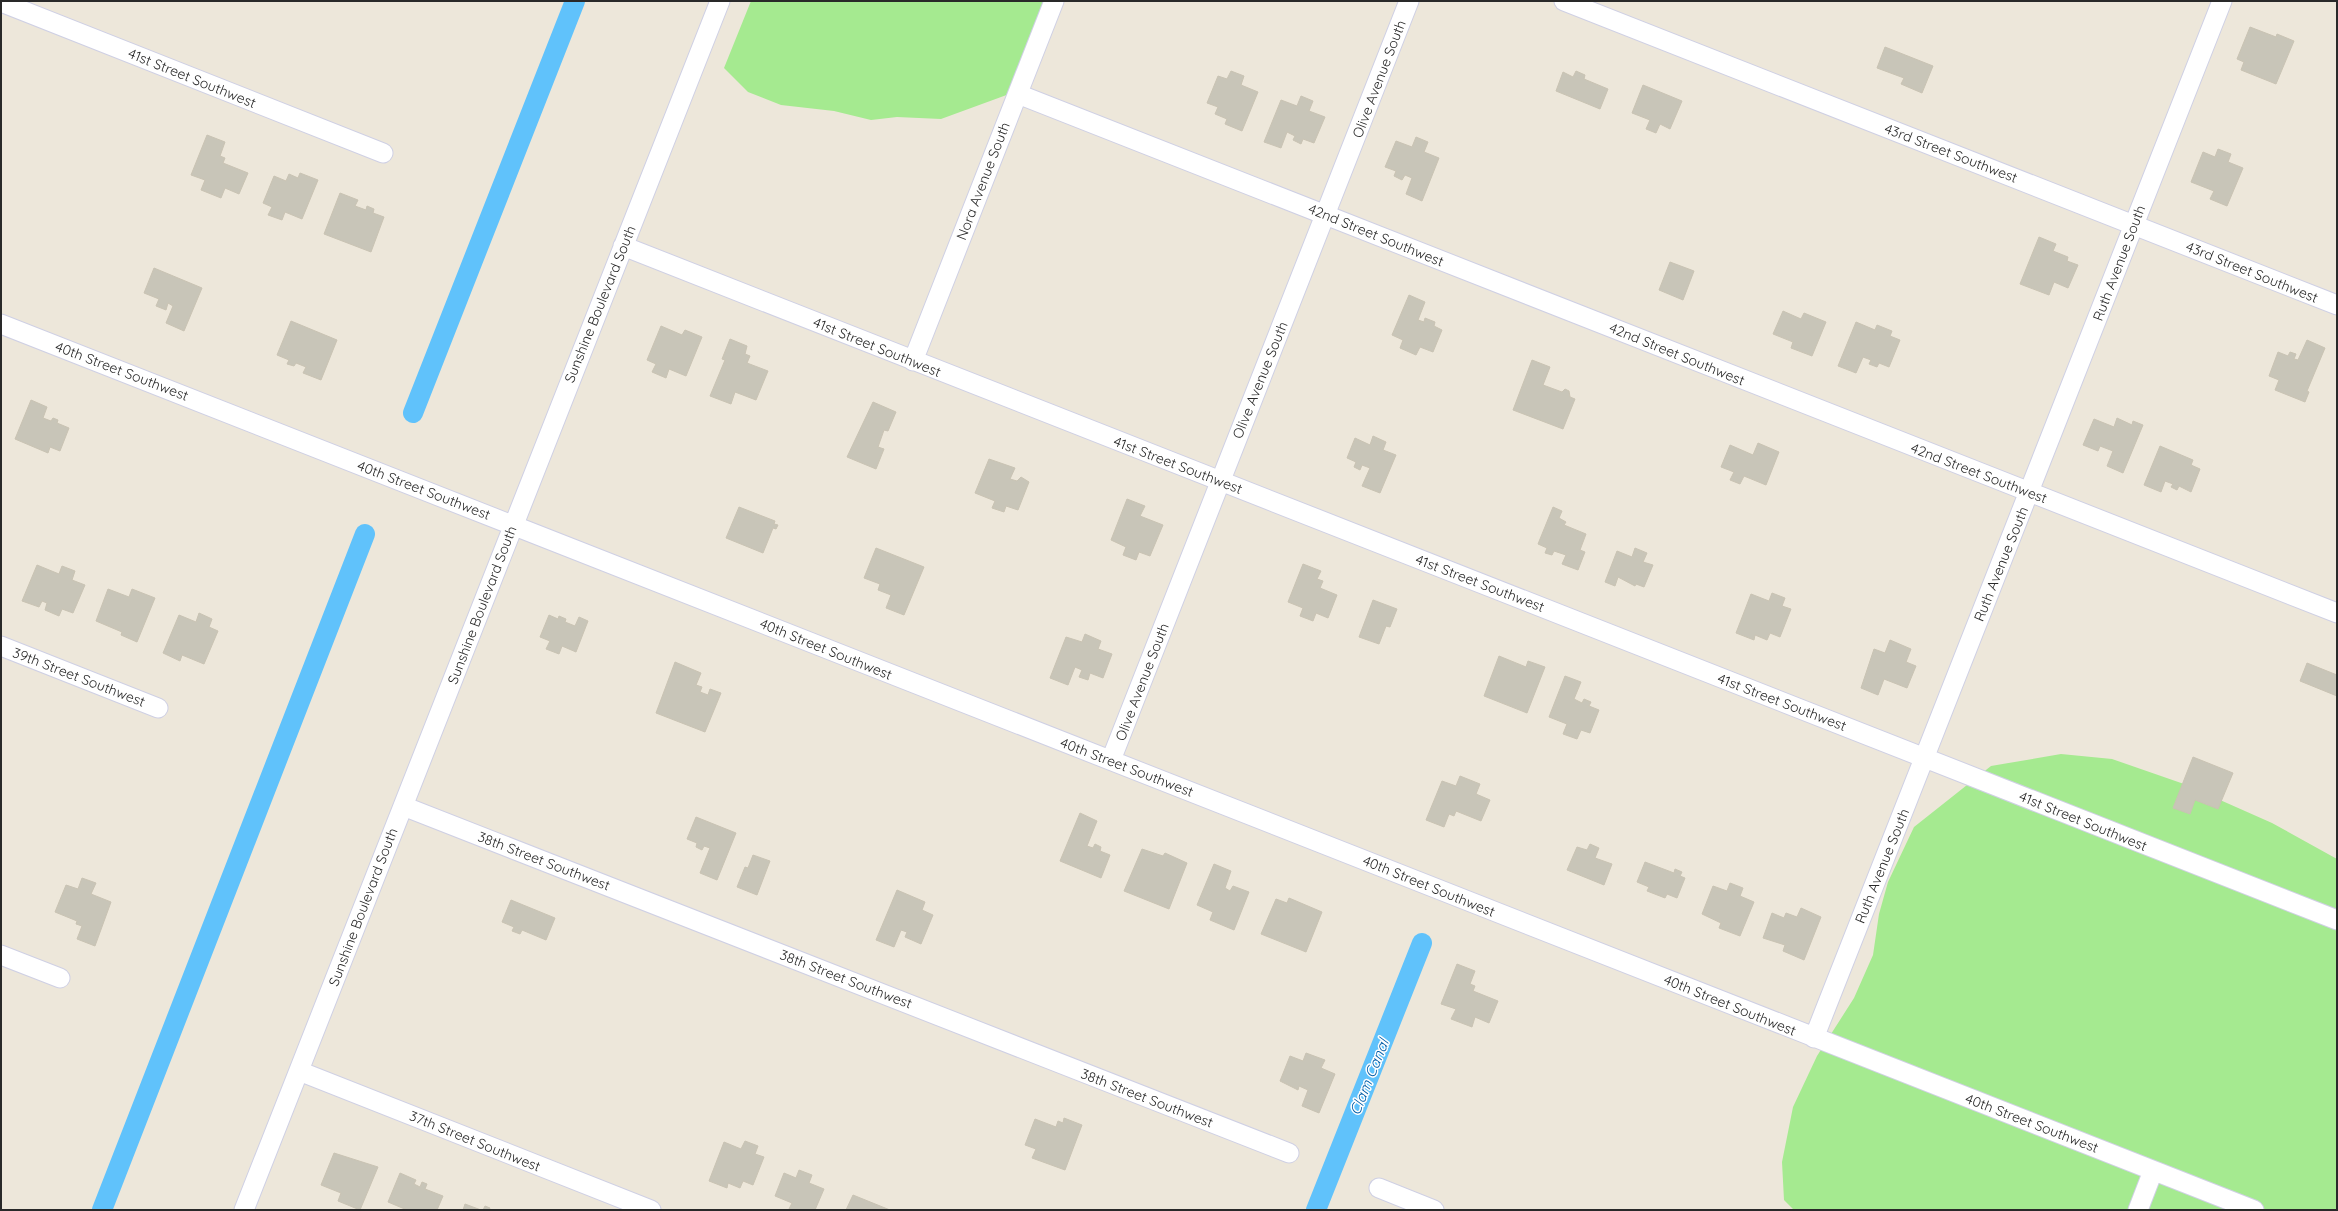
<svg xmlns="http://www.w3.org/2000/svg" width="2338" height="1211" viewBox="0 0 2338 1211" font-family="Quicksand,sans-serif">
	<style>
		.green { fill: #a5ea90 }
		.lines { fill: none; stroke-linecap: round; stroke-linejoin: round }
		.canal { stroke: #60c2fb; stroke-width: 20 }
		.building { fill: #c8c5b8; stroke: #c9c3b3 }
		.minor-casing { stroke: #cfd0e4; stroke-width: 21 }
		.minor { stroke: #fff; stroke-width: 19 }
		.labels { text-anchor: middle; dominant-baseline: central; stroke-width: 3; stroke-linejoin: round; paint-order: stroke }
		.street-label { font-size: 14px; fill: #292929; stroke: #fff }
		.water-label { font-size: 15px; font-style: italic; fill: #005ca7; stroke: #fff }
	</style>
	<rect width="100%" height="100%" fill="#ede7da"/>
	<!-- green -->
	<path class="green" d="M 751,1 L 1047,1 L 1012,93 L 941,119 L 897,117 L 871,120 L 834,111 L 781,105 L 748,92 L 724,68 Z
		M 2061,754 L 2112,759 L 2184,784 L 2272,823 L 2337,859 L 2337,1210 L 1794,1210 L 1784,1200 L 1782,1162 L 1793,1107 L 1817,1056 L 1854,998 L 1873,955 L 1879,914 L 1888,882 L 1914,827 L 1991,766 Z"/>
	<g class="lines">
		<!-- canal -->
		<path class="canal" d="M 413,413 L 575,1
			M 102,1210 L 365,534
			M 1316,1210 L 1422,943"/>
	</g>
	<!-- building -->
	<path class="building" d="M 2250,27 L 2276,37 L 2277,34 L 2294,41 L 2276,84 L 2241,70 L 2244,62 L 2237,59 Z
		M 1885,47 L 1933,66 L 1922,93 L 1901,84 L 1904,78 L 1877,68 Z
		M 1231,71 L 1244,76 L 1241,85 L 1258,92 L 1242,131 L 1225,124 L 1227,119 L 1215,114 L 1218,107 L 1207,103 L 1218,76 L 1227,79 Z
		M 1576,71 L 1585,75 L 1584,79 L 1608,89 L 1600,109 L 1556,91 L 1563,72 L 1573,77 Z
		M 1643,85 L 1682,101 L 1670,129 L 1660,124 L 1656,133 L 1646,129 L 1650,120 L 1632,113 Z
		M 1301,96 L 1313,101 L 1309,111 L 1325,117 L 1314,143 L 1303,139 L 1301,144 L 1293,140 L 1295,136 L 1287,132 L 1281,148 L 1264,142 L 1281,100 L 1297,106 Z
		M 207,135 L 225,142 L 220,156 L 225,158 L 223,163 L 248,173 L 239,194 L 225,188 L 221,198 L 201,190 L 205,180 L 191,175 Z
		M 1416,137 L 1428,142 L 1424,152 L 1439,158 L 1422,201 L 1406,194 L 1412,178 L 1405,175 L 1402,180 L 1394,176 L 1396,171 L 1385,167 L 1396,141 L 1412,147 Z
		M 2218,149 L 2231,154 L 2228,162 L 2243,168 L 2227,206 L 2210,199 L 2214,191 L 2191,182 L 2203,152 L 2215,157 Z
		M 300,173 L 318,180 L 302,219 L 285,212 L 282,220 L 268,215 L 272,207 L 263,203 L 274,176 L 286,181 L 289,174 L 298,178 Z
		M 340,193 L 358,200 L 355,206 L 366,210 L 367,206 L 374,209 L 373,213 L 384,217 L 371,252 L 324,234 Z
		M 2039,237 L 2056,244 L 2053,251 L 2068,257 L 2067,261 L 2078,265 L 2068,288 L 2054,282 L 2049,295 L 2020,284 Z
		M 1670,262 L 1694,271 L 1683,300 L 1659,290 Z
		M 154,268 L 202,288 L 184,331 L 166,323 L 173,306 L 168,303 L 166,310 L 156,306 L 159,299 L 144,293 Z
		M 1409,295 L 1425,302 L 1418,320 L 1424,322 L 1425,318 L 1435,322 L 1434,326 L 1442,330 L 1433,352 L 1420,347 L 1416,355 L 1400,348 L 1403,340 L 1392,335 Z
		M 1783,311 L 1801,319 L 1804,313 L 1826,322 L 1812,356 L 1791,348 L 1793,342 L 1773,334 Z
		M 291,321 L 337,340 L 321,380 L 303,373 L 306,367 L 296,363 L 294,366 L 287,364 L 289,360 L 277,355 Z
		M 1856,322 L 1875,330 L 1877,325 L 1892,331 L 1890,336 L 1900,340 L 1889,367 L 1879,363 L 1877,367 L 1869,364 L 1871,360 L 1863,357 L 1856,373 L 1838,366 Z
		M 661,326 L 682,335 L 685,330 L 702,337 L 686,376 L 669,369 L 666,378 L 652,372 L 656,364 L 647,360 Z
		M 730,339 L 747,346 L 745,354 L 750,356 L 747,363 L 768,371 L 756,400 L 735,392 L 731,404 L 710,396 L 725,360 L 722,359 Z
		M 2307,340 L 2325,348 L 2307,391 L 2309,392 L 2305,402 L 2275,390 L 2279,380 L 2269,376 L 2278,352 L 2288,356 L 2290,352 L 2296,354 L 2294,359 L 2298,360 Z
		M 1532,360 L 1550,367 L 1543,385 L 1562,392 L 1565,389 L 1569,391 L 1570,397 L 1575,399 L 1563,429 L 1513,410 Z
		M 31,400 L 47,407 L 43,418 L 51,421 L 53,418 L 58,420 L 57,423 L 69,428 L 60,451 L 50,447 L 48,453 L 15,439 Z
		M 873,402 L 896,412 L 888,431 L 884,430 L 878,447 L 884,449 L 876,469 L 847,457 Z
		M 2117,418 L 2132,425 L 2133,421 L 2143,425 L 2123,473 L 2107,466 L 2113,451 L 2100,446 L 2098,451 L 2083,445 L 2094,419 L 2114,427 Z
		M 1373,436 L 1386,442 L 1383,450 L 1396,455 L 1380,493 L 1362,486 L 1370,468 L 1362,465 L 1360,470 L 1354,467 L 1356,462 L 1347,458 L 1355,438 L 1370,445 Z
		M 1758,443 L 1779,452 L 1766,485 L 1744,476 L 1740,484 L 1730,480 L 1734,472 L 1721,467 L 1730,445 L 1753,455 Z
		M 2160,446 L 2193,460 L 2191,465 L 2200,469 L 2191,492 L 2179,486 L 2177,490 L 2171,487 L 2173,484 L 2165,481 L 2161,492 L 2144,485 Z
		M 989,459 L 1015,468 L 1010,479 L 1017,481 L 1021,477 L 1029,482 L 1018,510 L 1006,506 L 1004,512 L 992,508 L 995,501 L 975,493 Z
		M 1127,499 L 1145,506 L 1140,516 L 1163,525 L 1150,556 L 1139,552 L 1136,560 L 1123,555 L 1126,547 L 1111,540 Z
		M 739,507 L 775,521 L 774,524 L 778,525 L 776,529 L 773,528 L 763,553 L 726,538 Z
		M 1553,507 L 1562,511 L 1559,518 L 1566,522 L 1564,525 L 1586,534 L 1580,550 L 1585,552 L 1578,570 L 1562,564 L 1566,555 L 1554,551 L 1552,555 L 1545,553 L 1547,548 L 1538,544 Z
		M 876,548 L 924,567 L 904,615 L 886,608 L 891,595 L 878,590 L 880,584 L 864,578 Z
		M 1635,548 L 1647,553 L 1643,562 L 1653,565 L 1644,587 L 1636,584 L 1635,586 L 1618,577 L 1615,586 L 1605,582 L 1617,551 L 1632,557 Z
		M 1303,564 L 1321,571 L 1317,579 L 1323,581 L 1320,588 L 1337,595 L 1328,618 L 1316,613 L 1313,621 L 1300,616 L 1303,608 L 1288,602 Z
		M 37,565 L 59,574 L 62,566 L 75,571 L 72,580 L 85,585 L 73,613 L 62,609 L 59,616 L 45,610 L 47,603 L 42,601 L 39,607 L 22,601 Z
		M 108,589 L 129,597 L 132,589 L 155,598 L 137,642 L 121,635 L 122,632 L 96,621 Z
		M 1772,593 L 1785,598 L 1782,606 L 1791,609 L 1780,637 L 1770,633 L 1767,640 L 1755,635 L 1754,640 L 1736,633 L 1751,594 L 1769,601 Z
		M 1373,600 L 1397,609 L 1390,627 L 1386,626 L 1379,644 L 1359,637 Z
		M 199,613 L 212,619 L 209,627 L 218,631 L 204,664 L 182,655 L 180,661 L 163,653 L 179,615 L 196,622 Z
		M 549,615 L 558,619 L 559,616 L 566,619 L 565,622 L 575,626 L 579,617 L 588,621 L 576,652 L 562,646 L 559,654 L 546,649 L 550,641 L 540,637 Z
		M 1085,634 L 1101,641 L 1098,649 L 1112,654 L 1103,678 L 1090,673 L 1088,680 L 1079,677 L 1082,670 L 1075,667 L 1068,685 L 1050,678 L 1066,637 L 1082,642 Z
		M 1890,640 L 1911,649 L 1906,662 L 1916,666 L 1907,688 L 1884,679 L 1878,695 L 1861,688 L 1874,649 L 1885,653 Z
		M 1499,656 L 1526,667 L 1528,661 L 1545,667 L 1527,713 L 1484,696 Z
		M 675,662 L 701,673 L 696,685 L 702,687 L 700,692 L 708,695 L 710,689 L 721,693 L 705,732 L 656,713 Z
		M 2307,663 L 2337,675 L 2337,696 L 2300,681 Z
		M 1565,676 L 1581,682 L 1574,699 L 1582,703 L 1584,699 L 1591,702 L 1589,706 L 1599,710 L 1590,733 L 1581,730 L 1577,739 L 1563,734 L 1567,724 L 1549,717 Z
		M 2193,757 L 2233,773 L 2218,809 L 2195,800 L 2190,814 L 2173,808 Z
		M 1460,776 L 1480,784 L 1476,794 L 1490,800 L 1481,821 L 1456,811 L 1454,816 L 1449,814 L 1444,827 L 1426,820 L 1442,781 L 1456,786 Z
		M 1080,813 L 1097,821 L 1087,846 L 1093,848 L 1095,844 L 1101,847 L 1100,851 L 1110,855 L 1101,878 L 1060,861 Z
		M 696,817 L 736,833 L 717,880 L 700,873 L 710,848 L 704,846 L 702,850 L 696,847 L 697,843 L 687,839 Z
		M 1590,844 L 1599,848 L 1595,858 L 1612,864 L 1604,885 L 1567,870 L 1577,847 L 1587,850 Z
		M 1142,849 L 1163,856 L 1165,853 L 1187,863 L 1169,909 L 1124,891 Z
		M 753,855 L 770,861 L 757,895 L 737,887 L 745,867 L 748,868 Z
		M 1645,862 L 1674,873 L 1675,869 L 1682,872 L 1680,876 L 1685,878 L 1677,898 L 1667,894 L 1665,898 L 1647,891 L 1649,887 L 1637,882 Z
		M 1214,864 L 1231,871 L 1225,888 L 1230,891 L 1233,886 L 1249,892 L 1234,930 L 1210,920 L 1213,912 L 1197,905 Z
		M 82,878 L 96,883 L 91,894 L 111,902 L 95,946 L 77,939 L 82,926 L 76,924 L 77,921 L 55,912 L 66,885 L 78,889 Z
		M 1730,883 L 1743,888 L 1740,896 L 1754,902 L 1740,936 L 1719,928 L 1721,923 L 1702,914 L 1713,886 L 1727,891 Z
		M 897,890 L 925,902 L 922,910 L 933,915 L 921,944 L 905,937 L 907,932 L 901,930 L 894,947 L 876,940 Z
		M 1289,898 L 1322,912 L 1306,952 L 1261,934 L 1276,899 L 1287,903 Z
		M 511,900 L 555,918 L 546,940 L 522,930 L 520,934 L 512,931 L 514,927 L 502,922 Z
		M 1801,908 L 1821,917 L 1804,960 L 1783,951 L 1785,945 L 1763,938 L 1772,913 L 1784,918 L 1786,913 L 1797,917 Z
		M 1457,964 L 1475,971 L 1470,984 L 1475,986 L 1473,991 L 1498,1001 L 1489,1023 L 1475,1017 L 1472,1027 L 1451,1019 L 1456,1009 L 1441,1004 Z
		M 1306,1053 L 1325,1060 L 1321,1068 L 1335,1074 L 1319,1113 L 1302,1106 L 1308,1090 L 1299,1086 L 1298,1090 L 1280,1081 L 1290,1056 L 1303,1061 Z
		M 1064,1118 L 1082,1125 L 1065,1170 L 1032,1158 L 1036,1149 L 1025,1145 L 1035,1119 L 1056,1127 L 1058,1121 L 1063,1123 Z
		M 745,1141 L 758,1146 L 755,1154 L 764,1157 L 753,1185 L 743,1181 L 740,1188 L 728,1183 L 727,1188 L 709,1181 L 724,1142 L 741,1149 Z
		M 334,1153 L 378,1167 L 360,1210 L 338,1201 L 341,1193 L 321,1185 Z
		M 799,1170 L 812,1175 L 809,1183 L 824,1189 L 815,1210 L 791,1210 L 789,1209 L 792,1203 L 775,1196 L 784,1173 L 796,1178 Z
		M 400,1173 L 416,1180 L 414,1184 L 420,1187 L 422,1182 L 427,1184 L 425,1189 L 443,1196 L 437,1210 L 407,1210 L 388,1202 Z
		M 853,1195 L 890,1210 L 846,1210 Z
		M 465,1204 L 481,1210 L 463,1210 Z
		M 485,1206 L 490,1208 L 489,1210 L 483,1210 Z"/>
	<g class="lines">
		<!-- minor casing -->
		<g class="minor-casing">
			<path id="minor" d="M 1564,1 L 2337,305
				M 1,2 L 383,153
				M 1018,94 L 2337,613
				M 623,246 L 2337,920
				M 1,324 L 2254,1210
				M 913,361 L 1054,1
				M 1,646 L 158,708
				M 1111,760 L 1409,1
				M 403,806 L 1289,1153
				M 1,955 L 60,978
				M 1814,1038 L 2222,1
				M 299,1071 L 651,1210
				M 1379,1188 L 1434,1210
				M 244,1210 L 720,1
				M 2138,1210 L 2153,1171"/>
		</g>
		<!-- minor -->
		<use href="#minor" class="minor"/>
	</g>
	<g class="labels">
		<!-- street labels -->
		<g class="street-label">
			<text transform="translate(192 78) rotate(22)">41st Street Southwest</text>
			<text transform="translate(1379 79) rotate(-69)">Olive Avenue South</text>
			<text transform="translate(1951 153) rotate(21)">43rd Street Southwest</text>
			<text transform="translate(983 181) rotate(-69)">Nora Avenue South</text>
			<text transform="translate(1376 235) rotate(22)">42nd Street Southwest</text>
			<text transform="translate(2119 263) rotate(-69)">Ruth Avenue South</text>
			<text transform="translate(2252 272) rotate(22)">43rd Street Southwest</text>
			<text transform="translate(600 304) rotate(-68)">Sunshine Boulevard South</text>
			<text transform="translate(877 347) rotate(22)">41st Street Southwest</text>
			<text transform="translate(1677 354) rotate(22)">42nd Street Southwest</text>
			<text transform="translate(122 371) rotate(21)">40th Street Southwest</text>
			<text transform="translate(1260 380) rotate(-68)">Olive Avenue South</text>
			<text transform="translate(1178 465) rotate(21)">41st Street Southwest</text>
			<text transform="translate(1979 473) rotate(21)">42nd Street Southwest</text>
			<text transform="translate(424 490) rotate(21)">40th Street Southwest</text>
			<text transform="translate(2001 564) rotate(-68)">Ruth Avenue South</text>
			<text transform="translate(1480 583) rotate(21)">41st Street Southwest</text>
			<text transform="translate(482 605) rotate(-69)">Sunshine Boulevard South</text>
			<text transform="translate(826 649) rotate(22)">40th Street Southwest</text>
			<text transform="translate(79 677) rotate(21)">39th Street Southwest</text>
			<text transform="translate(1142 682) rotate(-69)">Olive Avenue South</text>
			<text transform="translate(1782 702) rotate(21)">41st Street Southwest</text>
			<text transform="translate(1127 767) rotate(21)">40th Street Southwest</text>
			<text transform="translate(2083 821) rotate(22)">41st Street Southwest</text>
			<text transform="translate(544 861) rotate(21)">38th Street Southwest</text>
			<text transform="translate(1882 866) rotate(-68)">Ruth Avenue South</text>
			<text transform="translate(1429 886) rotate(22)">40th Street Southwest</text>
			<text transform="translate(363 907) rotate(-69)">Sunshine Boulevard South</text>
			<text transform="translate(846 979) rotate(21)">38th Street Southwest</text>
			<text transform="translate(1730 1005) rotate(22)">40th Street Southwest</text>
			<text transform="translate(1147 1098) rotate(21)">38th Street Southwest</text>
			<text transform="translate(2032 1123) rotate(21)">40th Street Southwest</text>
			<text transform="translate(475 1141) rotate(22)">37th Street Southwest</text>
		</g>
		<!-- water labels -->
		<g class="water-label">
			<text transform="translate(1369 1077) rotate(-68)">Clam Canal</text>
		</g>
	</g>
	<!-- border -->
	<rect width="2338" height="1211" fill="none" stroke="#292929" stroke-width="4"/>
</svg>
